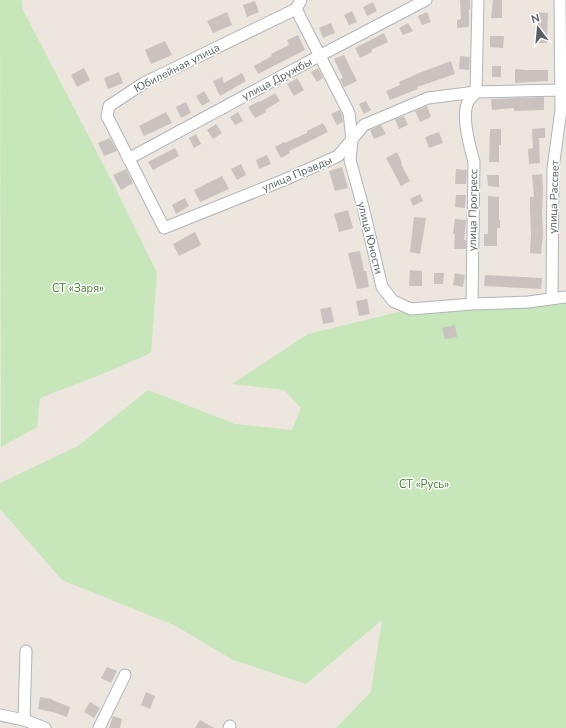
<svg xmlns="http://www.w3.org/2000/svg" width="566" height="728" viewBox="0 0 566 728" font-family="'Nunito Sans',sans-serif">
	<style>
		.green { fill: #c7e6ba }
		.building { fill: #c9c2be }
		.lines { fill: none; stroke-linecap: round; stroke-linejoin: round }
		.minor-casing { stroke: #b0b5b8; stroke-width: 13 }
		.minor { stroke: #fff; stroke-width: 11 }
		.labels { text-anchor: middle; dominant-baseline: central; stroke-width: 3; stroke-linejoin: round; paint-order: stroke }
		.street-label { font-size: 11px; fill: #585f61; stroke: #fff }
		.park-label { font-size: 11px; fill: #43812f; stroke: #fff }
	</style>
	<rect width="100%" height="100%" fill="#ece6df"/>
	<!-- green -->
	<path class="green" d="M 0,0 L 22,0 L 23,10 L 116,189 L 157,273 L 151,353 L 100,375 L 40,398 L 37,427 L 1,447 Z
		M 552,298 L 566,303 L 566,728 L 336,728 L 371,692 L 382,620 L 306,684 L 233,660 L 176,626 L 62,580 L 0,509 L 0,483 L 78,446 L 148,390 L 235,424 L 292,430 L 301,408 L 284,390 L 232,384 L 308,334 L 411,309 Z"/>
	<!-- building -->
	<path class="building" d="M 460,0 L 470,0 L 470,9 L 469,9 L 469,27 L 457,28 L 457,20 L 461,19 Z
		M 493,0 L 502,0 L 502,18 L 491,18 Z
		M 255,1 L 259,12 L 247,17 L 243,5 Z
		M 373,2 L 377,11 L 367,16 L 363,7 Z
		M 352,11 L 357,22 L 349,25 L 344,15 Z
		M 227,12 L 232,25 L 213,33 L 207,21 Z
		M 427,12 L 431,22 L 422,25 L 418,16 Z
		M 537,12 L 548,13 L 547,43 L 536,43 Z
		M 331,23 L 335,33 L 323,38 L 319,28 Z
		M 408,23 L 413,31 L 403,35 L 399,28 Z
		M 384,33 L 388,42 L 371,50 L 372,52 L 360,58 L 355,48 Z
		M 298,35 L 305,50 L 258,74 L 254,66 L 272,56 L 271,54 L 289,45 L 287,40 Z
		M 490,36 L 504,36 L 503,48 L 490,47 Z
		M 165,41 L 172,55 L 151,64 L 145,50 Z
		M 344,55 L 357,81 L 344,87 L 340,79 L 343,78 L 334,59 Z
		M 460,56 L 470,57 L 469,70 L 459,69 Z
		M 451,61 L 455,74 L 417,87 L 418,89 L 390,100 L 386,91 L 400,85 L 399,82 L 419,73 Z
		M 492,66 L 501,66 L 501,77 L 492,77 Z
		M 84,68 L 90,80 L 77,87 L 71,75 Z
		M 318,68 L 323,78 L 317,82 L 311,72 Z
		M 515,69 L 525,70 L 548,70 L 548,81 L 515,83 Z
		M 119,72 L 123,83 L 108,89 L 104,78 Z
		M 242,73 L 246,81 L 220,96 L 213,81 L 222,77 L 224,83 Z
		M 297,78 L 304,90 L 294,96 L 287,84 Z
		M 204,91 L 210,101 L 202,106 L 196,96 Z
		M 275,93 L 280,101 L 265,110 L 266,112 L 255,118 L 248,107 L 259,101 L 260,102 Z
		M 544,97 L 544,110 L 514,111 L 514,108 L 492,110 L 491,99 Z
		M 366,101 L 371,110 L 364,114 L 359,104 Z
		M 186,102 L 191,113 L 181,118 L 176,107 Z
		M 427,106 L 431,117 L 420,122 L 415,111 Z
		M 340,110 L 342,115 L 343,122 L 337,125 L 331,114 Z
		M 166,112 L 172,123 L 144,136 L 139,126 Z
		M 238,112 L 243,121 L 235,125 L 230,117 Z
		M 404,116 L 408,125 L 399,129 L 395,119 Z
		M 323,123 L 328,132 L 289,151 L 290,153 L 281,158 L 275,147 L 284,142 L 285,143 L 307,133 L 307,131 Z
		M 216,124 L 222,133 L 213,139 L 207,130 Z
		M 381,125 L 386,134 L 374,139 L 370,130 Z
		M 545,128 L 545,138 L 539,138 L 540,163 L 529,164 L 528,149 L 533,148 L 532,129 Z
		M 490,129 L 501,129 L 501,145 L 499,145 L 499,162 L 489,162 Z
		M 439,132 L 443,143 L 429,148 L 425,137 Z
		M 196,134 L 201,144 L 194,148 L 189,138 Z
		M 110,138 L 117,151 L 104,156 L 98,143 Z
		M 175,148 L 179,156 L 153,170 L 148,162 Z
		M 397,152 L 402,163 L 401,164 L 410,181 L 401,186 L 386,158 Z
		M 267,155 L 271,164 L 259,169 L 256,160 Z
		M 241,164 L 246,175 L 237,180 L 231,169 Z
		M 342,167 L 348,188 L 335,191 L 329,171 Z
		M 126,169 L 133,183 L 121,190 L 113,175 Z
		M 456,169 L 467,170 L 466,184 L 455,184 Z
		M 542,174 L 543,188 L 542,214 L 543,235 L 541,254 L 530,253 L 531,234 L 530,209 L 530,197 L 534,197 L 532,175 Z
		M 487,175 L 499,175 L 499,187 L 488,186 Z
		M 222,176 L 229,189 L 200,202 L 194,190 Z
		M 420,194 L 423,201 L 413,206 L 410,199 Z
		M 456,195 L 466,195 L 465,208 L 455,207 Z
		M 488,196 L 499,197 L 499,220 L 500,220 L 500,228 L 497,228 L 497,246 L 484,246 L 484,234 L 488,234 Z
		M 185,198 L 189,206 L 176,214 L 172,205 Z
		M 348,210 L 353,228 L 339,232 L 334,214 Z
		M 414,217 L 426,218 L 420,254 L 410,252 Z
		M 455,219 L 466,220 L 464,240 L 466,240 L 466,249 L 454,249 L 455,234 L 453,234 Z
		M 195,232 L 201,245 L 179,256 L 173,244 Z
		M 360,251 L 364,271 L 366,271 L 369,287 L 357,289 L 348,253 Z
		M 410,270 L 422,271 L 422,286 L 409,286 Z
		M 434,273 L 444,273 L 443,284 L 434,284 Z
		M 455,273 L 465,275 L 463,287 L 453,285 Z
		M 485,275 L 542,278 L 541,289 L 484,286 Z
		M 367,299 L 370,314 L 359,316 L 356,301 Z
		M 331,307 L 334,322 L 323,324 L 320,309 Z
		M 455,325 L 457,337 L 445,339 L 442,328 Z
		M 107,667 L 117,671 L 111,683 L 101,678 Z
		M 146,692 L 155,696 L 150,709 L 141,705 Z
		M 40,697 L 52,699 L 52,700 L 70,707 L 67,717 L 53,712 L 38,709 Z
		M 90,702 L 100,708 L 94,718 L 84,712 Z
		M 113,716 L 122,719 L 120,728 L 109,728 Z
		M 200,720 L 214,728 L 195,728 Z"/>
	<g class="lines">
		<!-- minor casing -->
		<g class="minor-casing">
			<path id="minor" d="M 301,0 L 296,9 L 144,83 L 109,106 L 107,116 L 164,228 L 284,180 L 338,156 L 364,125 L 428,98 L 476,92 L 560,90
				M 296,9 L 349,113 L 352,140 L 350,160 L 363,207 L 382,287 L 393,301 L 411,309 L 472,304 L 528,302 L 566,297
				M 128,159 L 319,56 L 426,0
				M 552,298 L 553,168 L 561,110 L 560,0
				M 472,304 L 474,162 C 470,147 461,117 468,102 C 470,98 474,95 476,92 L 478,0
				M 0,715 L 24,720 L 45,728
				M 24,720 L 26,651
				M 99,728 L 125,675
				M 229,728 L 230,726"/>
		</g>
		<!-- minor -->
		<use href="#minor" class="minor"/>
	</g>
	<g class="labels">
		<!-- street labels -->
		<g class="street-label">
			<text transform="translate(177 68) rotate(-27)">Юбилейная улица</text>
			<text transform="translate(277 79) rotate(-28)">улица Дружбы</text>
			<text transform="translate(297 174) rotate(-23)">улица Правды</text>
			<text transform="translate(554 197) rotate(-88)">улица Рассвет</text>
			<text transform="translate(473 210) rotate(-89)">улица Прогресс</text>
			<text transform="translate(370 238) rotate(76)">улица Юности</text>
		</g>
		<!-- park labels -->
		<g class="park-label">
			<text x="78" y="288">СТ «Заря»</text>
			<text x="424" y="484">СТ «Русь»</text>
		</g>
	</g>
	<!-- north arrow -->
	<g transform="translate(538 28) rotate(344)" stroke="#ffffff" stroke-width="3" paint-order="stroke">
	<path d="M0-3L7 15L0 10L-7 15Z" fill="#585f61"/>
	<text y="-6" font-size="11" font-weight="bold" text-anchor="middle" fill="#585f61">N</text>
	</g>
</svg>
